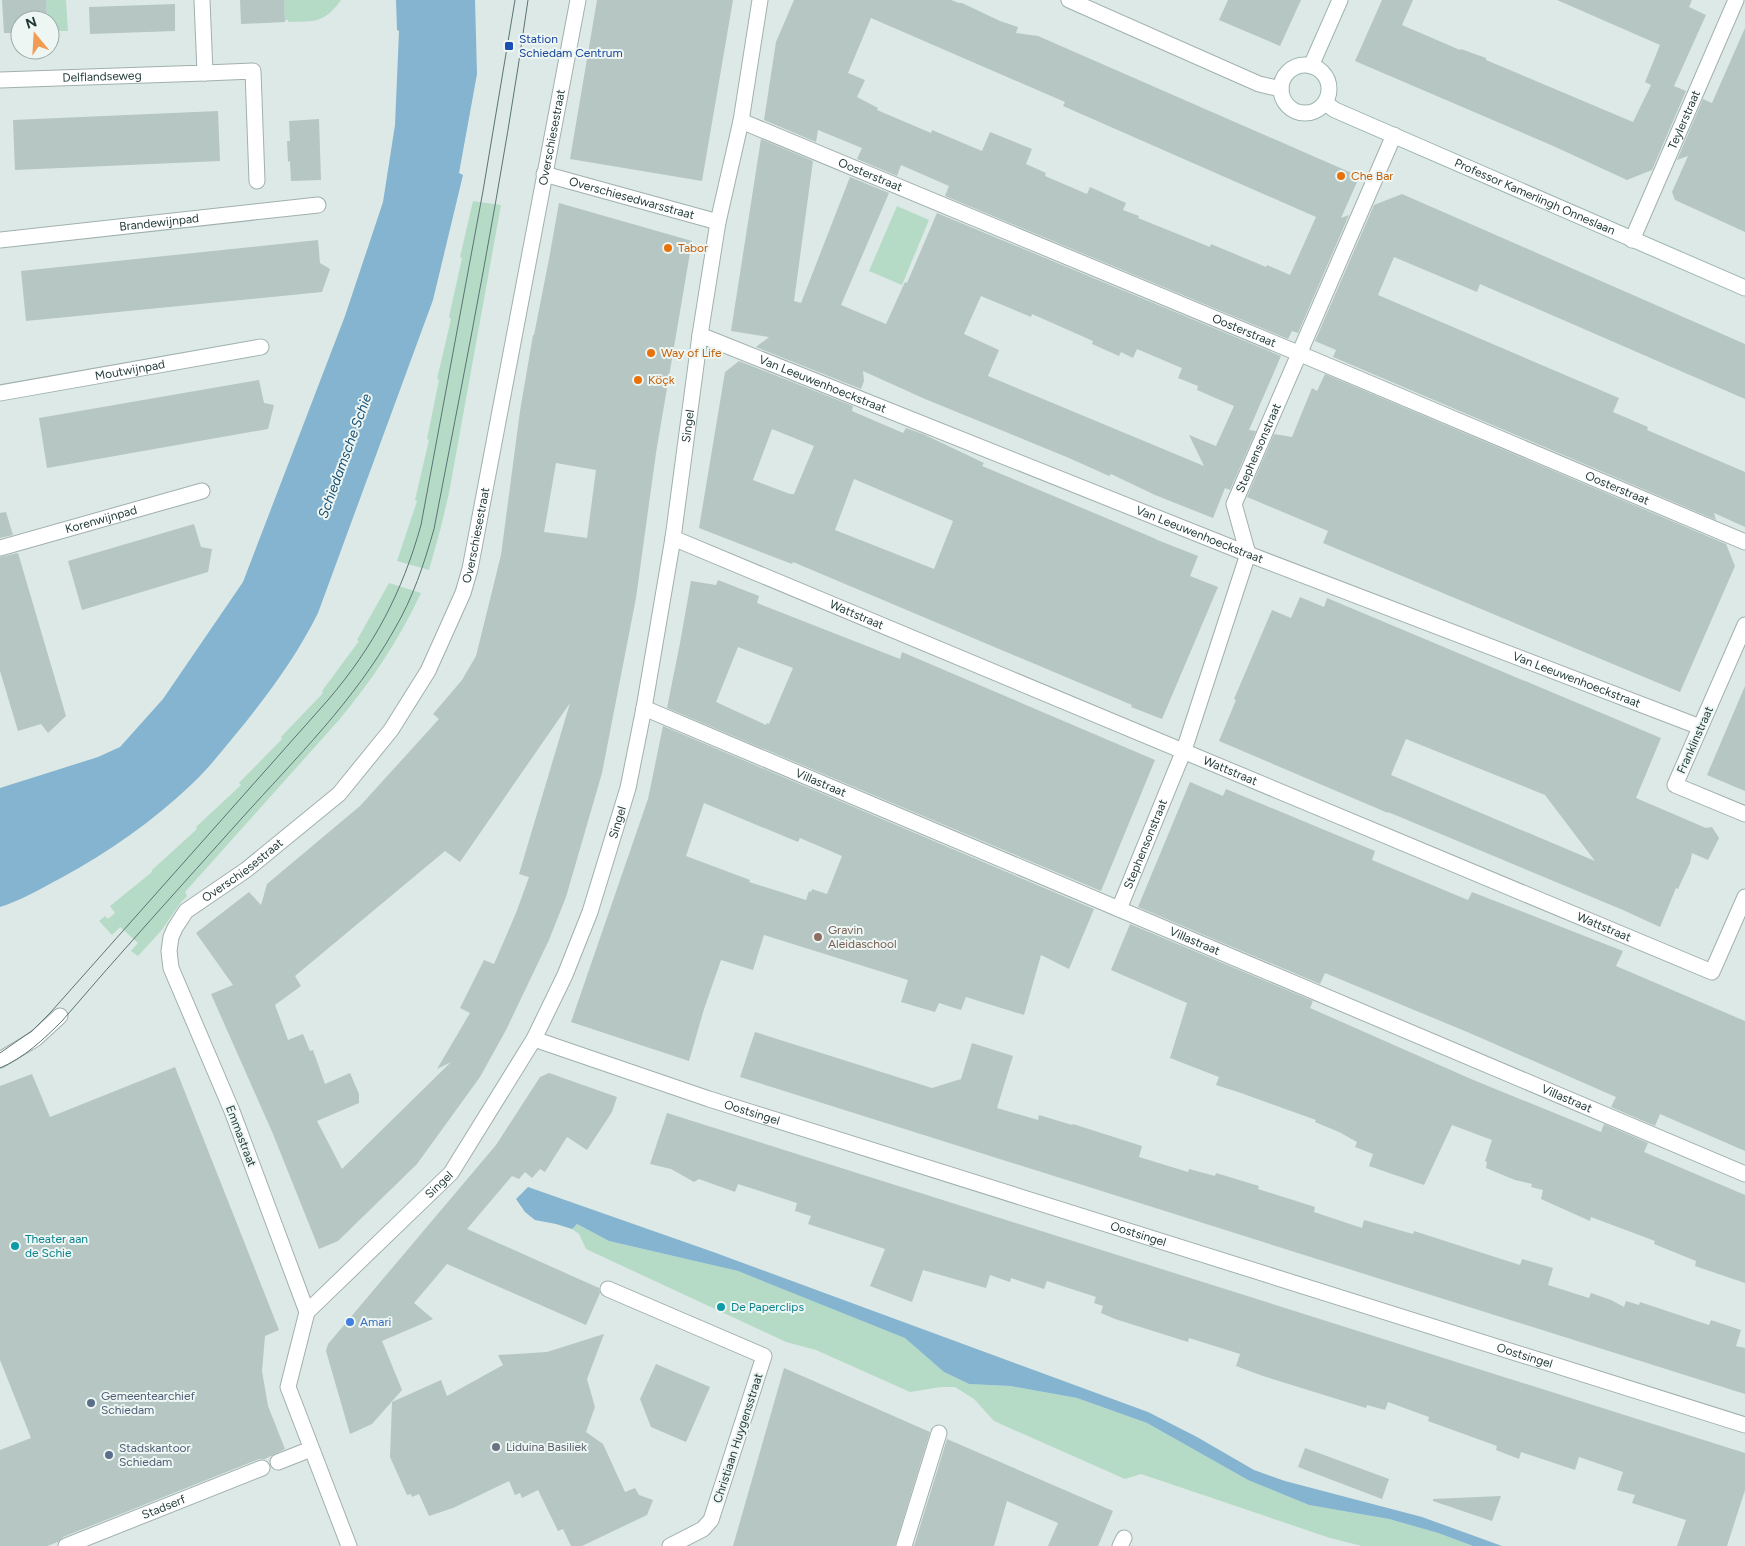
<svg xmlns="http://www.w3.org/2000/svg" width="1745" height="1546" viewBox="0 0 1745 1546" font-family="Figtree,sans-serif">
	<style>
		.green { fill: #b5dbc7 }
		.water { fill: #84b4cf }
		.building { fill: #b5c6c3; fill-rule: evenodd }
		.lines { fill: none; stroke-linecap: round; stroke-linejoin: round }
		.street-casing { stroke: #a0b0ae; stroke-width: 17 }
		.secondary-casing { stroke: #9cb5b1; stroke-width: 17 }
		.street { stroke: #fff; stroke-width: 15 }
		.secondary { stroke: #fff; stroke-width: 15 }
		.tram { stroke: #597473; stroke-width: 1 }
		.transit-dot { fill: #1a4fb4; stroke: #edf6f3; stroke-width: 2 }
		.food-dot { fill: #e8710a; stroke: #edf6f3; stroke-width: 2 }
		.education-dot { fill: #8d6e63; stroke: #edf6f3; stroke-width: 2 }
		.culture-dot { fill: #0f9aa8; stroke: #edf6f3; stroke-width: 2 }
		.shop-dot { fill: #3f7fe0; stroke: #edf6f3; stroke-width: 2 }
		.service-dot { fill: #5c6f8a; stroke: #edf6f3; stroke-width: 2 }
		.worship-dot { fill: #6b7280; stroke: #edf6f3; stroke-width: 2 }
		.labels { text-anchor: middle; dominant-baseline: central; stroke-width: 4; stroke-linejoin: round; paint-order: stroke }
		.transit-label { font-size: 12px; fill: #164399; stroke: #edf6f3; text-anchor: start }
		.street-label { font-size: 12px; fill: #1f3836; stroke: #edf6f3 }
		.food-label { font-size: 12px; fill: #c56008; stroke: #edf6f3; text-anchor: start }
		.education-label { font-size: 12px; fill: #785e54; stroke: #edf6f3; text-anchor: start }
		.culture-label { font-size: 12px; fill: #0d838f; stroke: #edf6f3; text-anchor: start }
		.shop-label { font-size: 12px; fill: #366cbe; stroke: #edf6f3; text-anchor: start }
		.service-label { font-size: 12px; fill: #4e5e75; stroke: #edf6f3; text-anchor: start }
		.worship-label { font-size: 12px; fill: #5b616d; stroke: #edf6f3; text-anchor: start }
		.water-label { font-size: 14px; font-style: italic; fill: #1a5173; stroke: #edf6f3 }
	</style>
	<rect width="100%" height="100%" fill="#dde9e6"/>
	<!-- green -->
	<path class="green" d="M 46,0 L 66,0 L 68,31 L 50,31 L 50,20 L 47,20 Z
		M 284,0 L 341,0 C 324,24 314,21 288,22 L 288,20 L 285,20 Z
		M 473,201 L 501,205 L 449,493 L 441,527 L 429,570 L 397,561 L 417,501 L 415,500 L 429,440 L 427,439 L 439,380 L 437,379 L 451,319 L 449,317 L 462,258 L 460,257 Z
		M 897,206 L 929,220 L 902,285 L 869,271 Z
		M 389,583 L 421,593 C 399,640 372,680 339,720 L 185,892 L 187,896 L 181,902 L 161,931 L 138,956 L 131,951 L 138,943 L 120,927 L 112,935 L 99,921 L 105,916 L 108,919 L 115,913 L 110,906 L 152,872 L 152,870 L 197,829 L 196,827 L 241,785 L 239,783 L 282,739 L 281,737 L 323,693 L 322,691 L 359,641 L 357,640 Z
		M 577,1224 L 609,1241 L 738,1271 L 906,1338 L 944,1372 L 969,1384 L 1010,1386 L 1077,1398 L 1147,1423 L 1248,1480 L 1309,1505 L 1389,1519 L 1438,1533 L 1473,1546 L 1362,1546 L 1330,1538 L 1141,1474 L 1125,1479 L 994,1421 L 974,1399 L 955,1387 L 941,1387 L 910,1392 L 816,1350 L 786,1342 L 586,1249 L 579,1234 L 572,1229 Z"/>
	<!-- water -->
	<path class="water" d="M 396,0 L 475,0 L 477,74 L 459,173 L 463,175 L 433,300 L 318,613 C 298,653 273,688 245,723 C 228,743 212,765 193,783 C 153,821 109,852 61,878 C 40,889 22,900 0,907 L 0,788 L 98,757 L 120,747 L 163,699 L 243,582 L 345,316 L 383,202 L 395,125 L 399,31 L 397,30 Z
		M 528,1187 L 716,1253 L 1148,1412 L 1197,1437 L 1254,1470 L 1285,1481 L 1422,1517 L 1502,1546 L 1473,1546 L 1438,1533 L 1389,1519 L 1309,1505 L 1248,1480 L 1147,1423 L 1077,1398 L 1010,1386 L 969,1384 L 944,1372 L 905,1338 L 738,1271 L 609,1241 L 577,1224 L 572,1229 L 556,1224 L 535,1220 L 525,1212 L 516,1199 Z"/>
	<!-- building -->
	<path class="building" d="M 2,0 L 46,0 L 47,20 L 20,20 L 20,33 L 4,33 Z
		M 240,0 L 284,0 L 285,22 L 241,24 Z
		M 597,0 L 733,0 L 702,181 L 570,159 Z
		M 794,0 L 951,0 L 959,3 L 962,3 L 1000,21 L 1018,27 L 1016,33 L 1038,36 L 1354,174 L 1352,180 L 1357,182 L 1341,218 L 1349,215 L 1298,333 L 1292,331 L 1288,339 L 945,196 L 949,186 L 901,165 L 897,176 L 857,159 L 862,148 L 818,130 L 816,142 L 764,120 L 776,42 ZM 871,18 L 1065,102 L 1063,106 L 1316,217 L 1290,275 L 1267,265 L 1266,267 L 1211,244 L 1210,247 L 1138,218 L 1139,216 L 1123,210 L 1126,203 L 1090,187 L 1087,194 L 1045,176 L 1046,173 L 1026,164 L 1032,149 L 990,132 L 982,151 L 932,130 L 931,133 L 877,110 L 878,108 L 857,97 L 865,80 L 848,73 Z
		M 1228,0 L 1301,0 L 1280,46 L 1219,20 Z
		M 1382,0 L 1413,0 L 1402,25 L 1460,50 L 1461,49 L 1486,58 L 1486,60 L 1633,122 L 1651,85 L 1645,82 L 1660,45 L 1557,0 L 1692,0 L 1689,7 L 1706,15 L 1674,86 L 1686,91 L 1652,170 L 1627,180 L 1551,145 L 1355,61 Z
		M 175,4 L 175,31 L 90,34 L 89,7 Z
		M 1745,28 L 1745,232 L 1675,200 L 1672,192 L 1688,156 L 1677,160 L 1703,99 L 1712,103 Z
		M 218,111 L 220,161 L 15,170 L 13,120 Z
		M 319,119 L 321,180 L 291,181 L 290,161 L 288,162 L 287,141 L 290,141 L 289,121 Z
		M 761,139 L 813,161 L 794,301 L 801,303 L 850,177 L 889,193 L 841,305 L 886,324 L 905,282 L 907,283 L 937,213 L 1281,356 L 1249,430 L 1256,431 L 1230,490 L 1225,488 L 1213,518 L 1155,495 L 1111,474 L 1109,476 L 1069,458 L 925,399 L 863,371 L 864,381 L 861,389 L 756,347 L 769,337 L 731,331 ZM 981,296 L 1031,317 L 1032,314 L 1093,341 L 1092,344 L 1119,356 L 1121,352 L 1133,358 L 1137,349 L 1177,366 L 1182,368 L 1178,378 L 1198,386 L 1197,390 L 1234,406 L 1216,446 L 1189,435 L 1204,466 L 988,376 L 999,350 L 964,334 Z
		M 1402,194 L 1745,344 L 1745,399 L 1480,284 L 1477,292 L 1394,257 L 1378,295 L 1619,398 L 1613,412 L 1648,427 L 1647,430 L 1745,472 L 1745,527 L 1714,513 L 1716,520 L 1333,357 L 1336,350 L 1315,341 L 1374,205 Z
		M 559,203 L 692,241 L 656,453 L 636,598 L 602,773 L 566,897 L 549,940 L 506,1030 L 480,1077 L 417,1164 L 338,1241 L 319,1249 L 273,1134 L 211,994 L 233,985 L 196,933 L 249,892 L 261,905 L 267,884 L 360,806 L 439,719 L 433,714 L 462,680 L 476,656 L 501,555 L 520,411 L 533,335 L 534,335 L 549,259 ZM 556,463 L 596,470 L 587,538 L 544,532 ZM 570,703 L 519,874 L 529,877 L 516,913 L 494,964 L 484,960 L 460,1008 L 470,1013 L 437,1069 L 451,1062 L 342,1169 L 317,1121 L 359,1103 L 359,1094 L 350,1073 L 325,1084 L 313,1050 L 310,1051 L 303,1034 L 288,1040 L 275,1005 L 301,986 L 295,976 L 445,851 L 460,862 Z
		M 318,240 L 320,263 L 330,269 L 322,292 L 26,321 L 21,271 Z
		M 739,361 L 853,406 L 852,411 L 903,433 L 906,428 L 923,434 L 984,463 L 982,466 L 1006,476 L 1156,539 L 1155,539 L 1198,556 L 1190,576 L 1218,587 L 1162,719 L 1131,707 L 1132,705 L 793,562 L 792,564 L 699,528 L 725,372 ZM 772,429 L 814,446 L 794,494 L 790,494 L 753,480 ZM 854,479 L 953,521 L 934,569 L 835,530 Z
		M 1325,374 L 1726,544 L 1735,566 L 1680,692 L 1323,543 L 1328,531 L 1247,497 L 1274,434 L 1292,437 L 1312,388 L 1317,391 Z
		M 259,380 L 264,403 L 274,405 L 268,429 L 47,468 L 39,418 Z
		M 6,512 L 13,535 L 0,538 L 0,513 Z
		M 194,524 L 201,547 L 212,549 L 208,572 L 82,610 L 68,561 Z
		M 18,553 L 66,716 L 48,733 L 41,724 L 18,731 L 0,671 L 0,557 Z
		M 718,580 L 759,596 L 757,603 L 900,659 L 902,652 L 1155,760 L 1101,891 L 667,708 L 680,643 L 691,581 L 716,585 ZM 738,647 L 793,668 L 769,724 L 767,723 L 766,725 L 716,702 Z
		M 1300,597 L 1324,607 L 1327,598 L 1661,738 L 1636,798 L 1706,828 L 1712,827 L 1719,838 L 1708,860 L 1692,853 L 1690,863 L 1678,889 L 1676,888 L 1660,927 L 1623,910 L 1388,812 L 1388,813 L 1219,741 L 1236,700 L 1234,699 L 1272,610 L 1291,618 ZM 1406,739 L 1545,795 L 1595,861 L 1391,775 Z
		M 1745,686 L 1745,791 L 1707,775 Z
		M 663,726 L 1094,909 L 1069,969 L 1041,955 L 1024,1015 L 966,997 L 961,1010 L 939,1003 L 935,1012 L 901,1002 L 908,980 L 764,935 L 753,970 L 721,960 L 704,1009 L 689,1061 L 571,1022 L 648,799 ZM 704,803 L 798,842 L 800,838 L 842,856 L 827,894 L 812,889 L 811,892 L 809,891 L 806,900 L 749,882 L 750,880 L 686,856 Z
		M 1190,782 L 1223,796 L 1226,789 L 1375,851 L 1372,860 L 1468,900 L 1472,892 L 1623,951 L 1616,966 L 1745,1021 L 1745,1151 L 1660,1114 L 1655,1126 L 1611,1107 L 1616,1097 L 1472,1034 L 1325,973 L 1320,984 L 1138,907 Z
		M 1130,924 L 1313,1001 L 1310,1008 L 1471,1079 L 1601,1132 L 1604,1124 L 1648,1143 L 1644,1152 L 1745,1195 L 1745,1283 L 1695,1266 L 1696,1261 L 1654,1244 L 1655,1241 L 1591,1217 L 1590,1221 L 1541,1199 L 1543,1190 L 1531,1187 L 1532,1184 L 1515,1180 L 1486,1168 L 1487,1162 L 1485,1161 L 1492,1140 L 1452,1125 L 1424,1185 L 1369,1166 L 1373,1154 L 1355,1147 L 1357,1142 L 1339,1132 L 1315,1122 L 1316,1120 L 1241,1093 L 1216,1085 L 1219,1077 L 1170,1058 L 1187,1003 L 1111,970 Z
		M 755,1032 L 932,1088 L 961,1079 L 972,1043 L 1013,1056 L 997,1108 L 1038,1120 L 1039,1115 L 1072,1125 L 1073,1124 L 1142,1146 L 1139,1157 L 1188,1172 L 1189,1169 L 1215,1176 L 1216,1173 L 1259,1186 L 1258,1189 L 1315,1207 L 1314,1212 L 1362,1228 L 1364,1220 L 1413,1234 L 1414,1231 L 1520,1265 L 1522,1259 L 1553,1268 L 1548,1285 L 1589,1298 L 1591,1293 L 1611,1300 L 1624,1307 L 1626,1301 L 1639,1305 L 1640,1302 L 1709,1325 L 1711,1320 L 1741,1330 L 1736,1346 L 1745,1348 L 1745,1394 L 740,1077 Z
		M 175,1067 L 279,1330 L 265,1336 L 262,1371 L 268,1406 L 285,1449 L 265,1459 L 259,1459 L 63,1537 L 58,1542 L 47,1546 L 0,1546 L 0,1450 L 31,1438 L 0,1360 L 0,1086 L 32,1074 L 50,1117 Z
		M 549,1073 L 617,1097 L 612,1112 L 587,1150 L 567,1137 L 545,1172 L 540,1169 L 532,1178 L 525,1172 L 519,1179 L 512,1176 L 467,1229 L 599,1288 L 600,1293 L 586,1325 L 447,1264 L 414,1303 L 433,1319 L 382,1341 L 402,1390 L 372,1424 L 350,1434 L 326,1351 L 328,1344 L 496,1145 L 540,1077 Z
		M 667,1113 L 1745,1453 L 1745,1490 L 1727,1546 L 1677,1546 L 1686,1520 L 1632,1503 L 1635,1495 L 1617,1490 L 1623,1472 L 1579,1457 L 1575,1470 L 1521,1452 L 1519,1459 L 1496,1450 L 1497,1446 L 1428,1421 L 1429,1417 L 1388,1402 L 1385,1410 L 1367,1405 L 1366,1408 L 1263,1376 L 1236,1366 L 1240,1354 L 1189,1338 L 1188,1342 L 1115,1319 L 1101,1313 L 1103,1306 L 1094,1303 L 1096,1297 L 1047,1281 L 1044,1289 L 1011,1278 L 1010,1282 L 990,1275 L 986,1288 L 923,1270 L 912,1302 L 870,1286 L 885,1249 L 808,1224 L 811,1216 L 795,1211 L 797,1203 L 738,1184 L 735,1192 L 699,1179 L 694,1182 L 671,1169 L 650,1164 Z
		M 604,1334 L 587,1379 L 595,1407 L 586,1432 L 603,1444 L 625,1492 L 635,1488 L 639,1495 L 653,1500 L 647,1515 L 582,1546 L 571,1546 L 563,1529 L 558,1531 L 538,1490 L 522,1498 L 520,1493 L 515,1495 L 509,1481 L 453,1508 L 429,1516 L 419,1494 L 412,1497 L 411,1494 L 407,1495 L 390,1457 L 392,1402 L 441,1380 L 447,1396 L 503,1365 L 498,1355 L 547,1352 Z
		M 656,1364 L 710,1387 L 686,1442 L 651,1427 L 640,1399 Z
		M 784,1368 L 930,1432 L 895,1546 L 733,1546 Z
		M 947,1439 L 1113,1511 L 1098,1546 L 1048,1546 L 1058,1523 L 1007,1501 L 994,1546 L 914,1546 Z
		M 1305,1448 L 1389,1479 L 1382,1499 L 1298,1467 Z
		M 1501,1496 L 1492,1521 L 1433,1501 L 1433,1499 Z"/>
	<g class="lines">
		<!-- street casing -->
		<g class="street-casing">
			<g id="street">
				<path d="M 1069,0 L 1259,84 L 1281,89"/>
				<path d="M 205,73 L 253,71 L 257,181"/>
				<path id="s1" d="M 0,80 L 205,73 L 202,0"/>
				<path id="s2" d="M 741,121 L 1298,353 L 1745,542"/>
				<path id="s3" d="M 544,174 L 718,222"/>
				<path id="s4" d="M 0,240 L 318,205"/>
				<path id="s5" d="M 1632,240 L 1736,0"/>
				<path id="s6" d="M 700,335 L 1248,554 L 1700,727"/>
				<path id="s7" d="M 0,393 L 261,347"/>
				<path id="s8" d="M 673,538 L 1712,972 L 1745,897"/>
				<path id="s9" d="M 0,548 L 202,491"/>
				<path d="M 1745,625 L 1675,785 L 1745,814"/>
				<path id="s10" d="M 644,708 L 1745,1174"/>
				<path id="s11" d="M 1119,909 L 1184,750 L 1248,554 L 1234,504 L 1394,135"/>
				<path id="s12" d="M 534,1039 L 709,1099 L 1745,1425"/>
				<path d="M 0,1060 L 35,1039 L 60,1016"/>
				<path d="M 608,1289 L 764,1356 L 711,1520 L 703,1529 L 670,1546"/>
				<path id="s13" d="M 307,1312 L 232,1111 L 171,968 L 169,951 L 171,937 L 175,928 L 186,911 L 246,870 L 339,794 L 391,730 L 428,671 L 463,593 L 470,569 L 578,0"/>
				<path d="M 278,1462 L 311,1449"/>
				<path id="s14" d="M 66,1546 L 262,1468"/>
				<path id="s15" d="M 349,1546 L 288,1387 L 307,1312 L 451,1173 L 534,1039 L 565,975 L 590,912 L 628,788 L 644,708 L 673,538 L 700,335 L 718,222 L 741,121 L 760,0"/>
				<path d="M 904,1546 L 939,1433"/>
				<path d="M 1120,1546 L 1124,1538"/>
			</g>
		</g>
		<!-- secondary casing -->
		<g class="secondary-casing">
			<g id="secondary">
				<circle cx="1305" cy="89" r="24"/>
				<path d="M 1311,66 L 1340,0"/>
				<path id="s16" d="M 1325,103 L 1335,110 L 1745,288"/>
			</g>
		</g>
		<!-- street -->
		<use href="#street" class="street"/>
		<!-- secondary -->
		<use href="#secondary" class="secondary"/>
		<!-- tram -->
		<path class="tram" d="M 0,1053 L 33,1030 L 50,1013 L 328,700 C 374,646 402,593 421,525 L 483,191 L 515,0
			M 0,1068 C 24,1058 44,1039 62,1021 C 121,952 182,885 242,818 C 296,758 355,700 394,630 C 413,598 424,564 434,529 C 468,353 503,177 528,0"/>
	</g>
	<!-- markers -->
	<rect class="transit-dot" x="504" y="41" width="10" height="10" rx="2.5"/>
	<g class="food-dot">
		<circle cx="1341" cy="176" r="5"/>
		<circle cx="668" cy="248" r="5"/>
		<circle cx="651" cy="353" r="5"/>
		<circle cx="638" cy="380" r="5"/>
	</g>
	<circle class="education-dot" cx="818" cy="937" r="5"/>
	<g class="culture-dot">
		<circle cx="15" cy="1246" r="5"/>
		<circle cx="721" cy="1307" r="5"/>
	</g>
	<circle class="shop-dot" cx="350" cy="1322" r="5"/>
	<g class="service-dot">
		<circle cx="91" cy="1403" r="5"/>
		<circle cx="109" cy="1455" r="5"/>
	</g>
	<circle class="worship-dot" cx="496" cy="1447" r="5"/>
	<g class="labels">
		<!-- transit labels -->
		<g class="transit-label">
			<text x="519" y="39">Station<tspan x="519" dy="14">Schiedam Centrum</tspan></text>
		</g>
		<!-- street labels -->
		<g class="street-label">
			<text stroke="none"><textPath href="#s1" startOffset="102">Delflandseweg</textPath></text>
			<text stroke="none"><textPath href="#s5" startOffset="131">Teylerstraat</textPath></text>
			<text stroke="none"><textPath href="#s13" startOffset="1326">Overschiesestraat</textPath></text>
			<text stroke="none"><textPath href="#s2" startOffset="140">Oosterstraat</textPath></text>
			<text stroke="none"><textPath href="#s16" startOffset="230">Professor Kamerlingh Onneslaan</textPath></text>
			<text stroke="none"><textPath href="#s3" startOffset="91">Overschiesedwarsstraat</textPath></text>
			<text stroke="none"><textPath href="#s4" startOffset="160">Brandewijnpad</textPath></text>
			<text stroke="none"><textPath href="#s2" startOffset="545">Oosterstraat</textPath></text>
			<text stroke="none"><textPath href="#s7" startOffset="132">Moutwijnpad</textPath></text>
			<text stroke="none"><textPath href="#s6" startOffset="132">Van Leeuwenhoeckstraat</textPath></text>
			<text stroke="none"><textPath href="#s15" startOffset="1241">Singel</textPath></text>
			<text stroke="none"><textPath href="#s11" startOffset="491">Stephensonstraat</textPath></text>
			<text stroke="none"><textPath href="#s2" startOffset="950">Oosterstraat</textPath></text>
			<text stroke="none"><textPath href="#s9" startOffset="105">Korenwijnpad</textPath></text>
			<text stroke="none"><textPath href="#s6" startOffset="538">Van Leeuwenhoeckstraat</textPath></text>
			<text stroke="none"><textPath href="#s13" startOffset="921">Overschiesestraat</textPath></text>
			<text stroke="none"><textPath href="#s8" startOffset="199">Wattstraat</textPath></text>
			<text stroke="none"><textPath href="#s6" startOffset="942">Van Leeuwenhoeckstraat</textPath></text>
			<text transform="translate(1695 740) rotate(-66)">Franklinstraat</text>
			<text stroke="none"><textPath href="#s8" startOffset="604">Wattstraat</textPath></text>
			<text stroke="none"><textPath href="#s10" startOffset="192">Villastraat</textPath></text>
			<text stroke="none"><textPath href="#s15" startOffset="838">Singel</textPath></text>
			<text stroke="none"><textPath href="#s11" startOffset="70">Stephensonstraat</textPath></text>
			<text stroke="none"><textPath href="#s13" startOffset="501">Overschiesestraat</textPath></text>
			<text stroke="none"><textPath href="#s8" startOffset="1009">Wattstraat</textPath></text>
			<text stroke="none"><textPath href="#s10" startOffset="598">Villastraat</textPath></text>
			<text stroke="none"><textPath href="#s10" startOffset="1002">Villastraat</textPath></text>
			<text stroke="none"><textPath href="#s12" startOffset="230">Oostsingel</textPath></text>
			<text transform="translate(241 1136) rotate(69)">Emmastraat</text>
			<text stroke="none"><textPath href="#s15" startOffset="431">Singel</textPath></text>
			<text stroke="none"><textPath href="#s12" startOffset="635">Oostsingel</textPath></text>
			<text stroke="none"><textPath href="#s12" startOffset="1040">Oostsingel</textPath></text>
			<text transform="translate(738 1438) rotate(-72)">Christiaan Huygensstraat</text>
			<text stroke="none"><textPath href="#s14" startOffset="105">Stadserf</textPath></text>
		</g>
		<!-- food labels -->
		<g class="food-label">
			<text x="1351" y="176">Che Bar</text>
			<text x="678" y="248">Tabor</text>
			<text x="661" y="353">Way of Life</text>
			<text x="648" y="380">Köçk</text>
		</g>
		<!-- education labels -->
		<g class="education-label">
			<text x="828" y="930">Gravin<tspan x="828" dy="14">Aleidaschool</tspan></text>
		</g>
		<!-- culture labels -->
		<g class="culture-label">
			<text x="25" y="1239">Theater aan<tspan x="25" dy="14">de Schie</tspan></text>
			<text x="731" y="1307">De Paperclips</text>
		</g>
		<!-- shop labels -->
		<g class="shop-label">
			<text x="360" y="1322">Amari</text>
		</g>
		<!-- service labels -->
		<g class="service-label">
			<text x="101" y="1396">Gemeentearchief<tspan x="101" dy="14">Schiedam</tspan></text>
			<text x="119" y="1448">Stadskantoor<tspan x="119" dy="14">Schiedam</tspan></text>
		</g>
		<!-- worship labels -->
		<g class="worship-label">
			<text x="506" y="1447">Liduina Basiliek</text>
		</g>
		<!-- water labels -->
		<g class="water-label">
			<text transform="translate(345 456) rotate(-70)">Schiedamsche Schie</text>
		</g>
	</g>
	<!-- north arrow -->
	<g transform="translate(35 35) rotate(342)"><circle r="24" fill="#edf6f3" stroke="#9baaa7"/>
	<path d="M0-4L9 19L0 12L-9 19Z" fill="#f29b52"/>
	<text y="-8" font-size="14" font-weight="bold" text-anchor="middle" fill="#1f3836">N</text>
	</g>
</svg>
